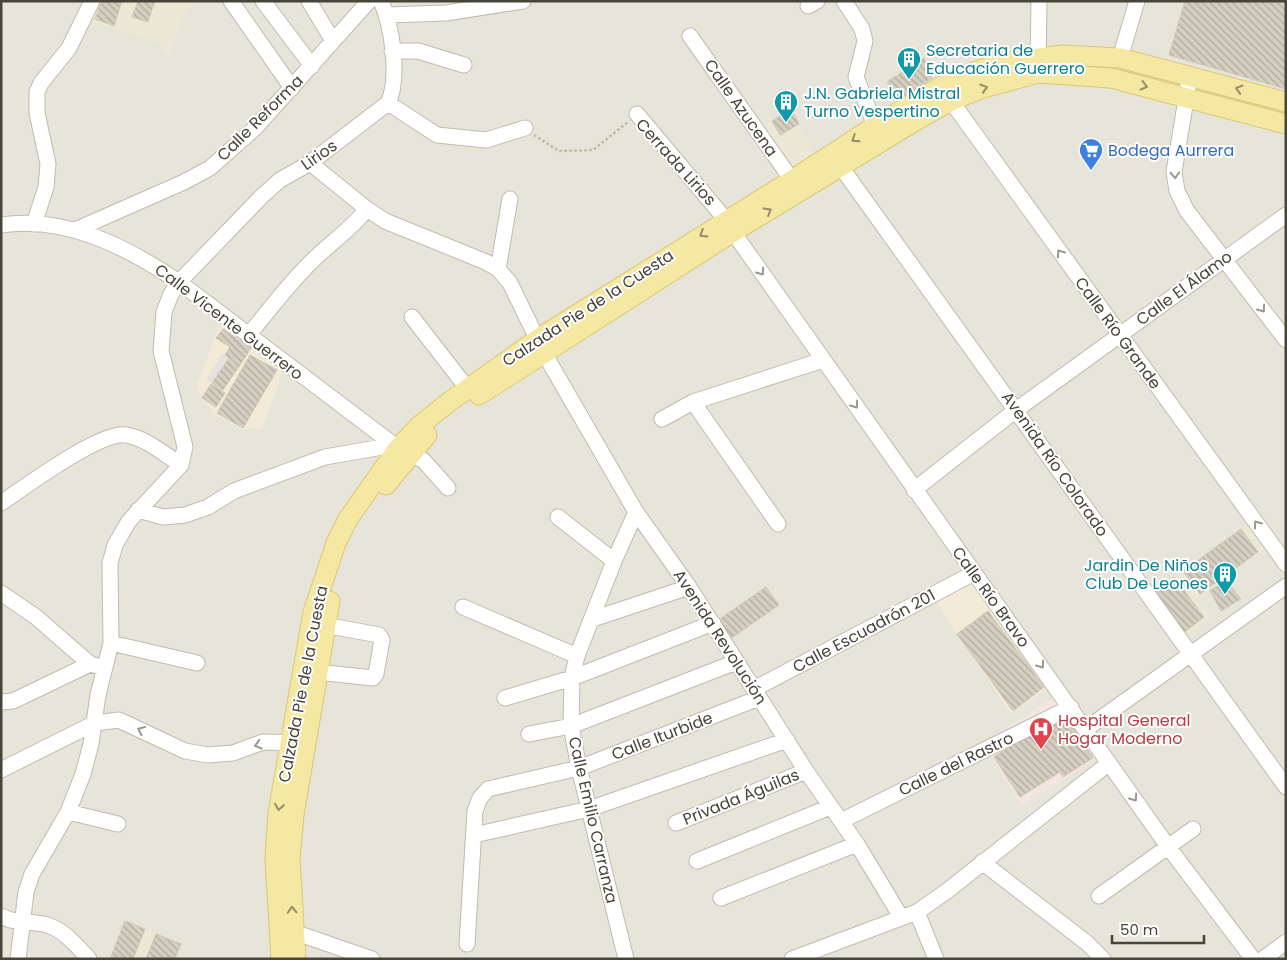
<svg xmlns="http://www.w3.org/2000/svg" width="1287" height="960" viewBox="0 0 1287 960" font-family="Poppins,sans-serif">
	<style>
		.residential { fill: #e7e5d9 }
		.commercial { fill: #f3ebd8 }
		.education { fill: #ece8d6 }
		.medical { fill: #f3e5e0 }
		.parking { fill: #e3e2df }
		.building { fill: url(#building-back-hatch); stroke: #cfc8b5 }
		.lines { fill: none; stroke-linecap: round; stroke-linejoin: round }
		.minor-casing { stroke: #bfbbae; stroke-width: 17 }
		.major-casing { stroke: #d9c873; stroke-width: 21 }
		.path { stroke: #bfb8a1; stroke-width: 2.5; stroke-dasharray: 2.5 2.5; stroke-linecap: butt }
		.minor { stroke: #fff; stroke-width: 15 }
		.major { stroke: #f5e8a2; stroke-width: 19 }
		.oneway { stroke: #958e68 }
		.oneway2 { stroke: #9a9892 }
		.labels { text-anchor: middle; dominant-baseline: central; stroke-width: 4; stroke-linejoin: round; paint-order: stroke }
		.culture-label { font-size: 16px; fill: #0d838f; stroke: #fff; text-anchor: start }
		.street-label { font-size: 16px; fill: #474439; stroke: #fff }
		.shop-label { font-size: 16px; fill: #366cbe; stroke: #fff; text-anchor: start }
		.health-label { font-size: 16px; fill: #be3a42; stroke: #fff; text-anchor: start }
	</style>
	<defs>
		<pattern id="building-back-hatch" width="6" height="6" patternUnits="userSpaceOnUse" patternTransform="scale(1.25)"><rect width="6" height="6" fill="#d5cfc1"/><path d="M-1 5l2 2M0 0l6 6M5-1l2 2" fill="none" stroke="#afaa9e"/></pattern>
	</defs>
	<rect width="100%" height="100%" fill="#f4f2eb"/>
	<!-- residential -->
	<path class="residential" d="M 1,1 L 1286,1 L 1286,959 L 1,959 Z"/>
	<!-- commercial -->
	<path class="commercial" d="M 219,326 L 283,372 L 261,430 L 250,427 L 243,430 L 215,414 L 203,401 L 197,386 Z
		M 970,578 L 1048,688 L 1011,714 L 934,599 Z"/>
	<!-- education -->
	<path class="education" d="M 95,1 L 194,1 L 180,21 L 169,56 L 157,43 L 87,20 Z
		M 791,109 L 814,152 L 780,174 L 757,131 Z
		M 1248,524 L 1266,548 L 1195,599 L 1210,617 L 1182,639 L 1152,593 Z
		M 125,921 L 181,944 L 175,959 L 110,959 Z"/>
	<!-- medical -->
	<path class="medical" d="M 1059,694 L 1099,757 L 1022,806 L 982,743 Z"/>
	<!-- parking -->
	<path class="parking" d="M 222,354 L 228,358 L 212,383 L 206,379 Z"/>
	<!-- building -->
	<path class="building" d="M 102,1 L 122,1 L 114,26 L 95,19 Z
		M 138,1 L 155,1 L 148,22 L 132,17 Z
		M 1185,1 L 1286,1 L 1286,89 L 1169,55 Z
		M 924,58 L 932,78 L 898,100 L 887,82 Z
		M 791,109 L 799,124 L 780,135 L 772,121 Z
		M 223,329 L 251,348 L 240,365 L 225,355 L 230,347 L 216,338 Z
		M 250,355 L 277,370 L 243,428 L 217,413 Z
		M 229,358 L 240,365 L 223,390 L 212,383 Z
		M 211,384 L 225,393 L 216,407 L 202,398 Z
		M 1241,529 L 1258,552 L 1200,594 L 1183,571 Z
		M 1174,577 L 1204,617 L 1182,634 L 1152,593 Z
		M 1226,580 L 1241,599 L 1221,611 L 1210,591 Z
		M 766,587 L 779,605 L 730,639 L 717,621 Z
		M 988,611 L 1044,687 L 1013,711 L 957,634 Z
		M 1063,712 L 1093,758 L 1063,777 L 1060,772 L 1020,797 L 994,757 Z
		M 125,921 L 145,929 L 133,959 L 110,959 Z
		M 156,934 L 181,944 L 175,959 L 146,959 Z"/>
	<g class="lines">
		<!-- minor casing -->
		<g class="minor-casing">
			<path id="minor" d="M 231,1 L 292,88
				M 263,1 L 312,66
				M 309,1 L 333,41
				M 844,1 L 862,29 L 865,41 L 856,77 L 875,126
				M 808,6 L 817,1
				M 387,15 L 446,13 L 523,1
				M 690,36 L 792,180
				M 392,51 L 418,51 L 464,65
				M 1120,58 L 1137,1
				M 1038,67 L 1039,1
				M 1190,75 L 1174,172 L 1177,191 L 1187,211 L 1286,340
				M 951,101 L 1286,564
				M 388,103 L 437,135 L 486,140 L 525,128
				M 637,114 L 726,220
				M 310,163 L 367,209 L 385,221 L 486,262 L 498,269 L 510,283 L 544,353 L 636,512 L 689,587 L 806,771 L 857,844 L 901,917
				M 841,167 L 1286,787
				M 34,224 L 46,187 L 48,164 L 37,113 L 37,92 L 41,83 L 69,48 L 92,1
				M 1,225 C 65,215 127,247 179,282 L 394,445 L 424,461 L 448,488
				M 75,230 L 184,182 L 210,168 L 255,128 L 369,1
				M 733,232 L 1169,848 L 1253,959
				M 498,269 L 510,199
				M 412,317 L 467,388
				M 248,336 C 269,310 289,283 314,259 C 332,242 351,229 367,209
				M 693,402 L 778,524
				M 662,419 L 693,402 L 823,360
				M 914,490 L 1016,410 L 1286,215
				M 1,503 C 25,487 100,431 126,435 C 146,438 164,454 181,465
				M 138,510 L 163,517 L 185,515 L 208,507 L 234,491 L 325,457 L 394,445
				M 558,517 L 614,561
				M 1,593 L 36,617 L 90,664 L 105,668
				M 463,607 L 577,656
				M 593,619 L 689,587
				M 111,643 L 197,663
				M 317,672 L 373,678 L 376,674 L 382,640 L 379,635 L 324,625
				M 754,689 L 974,573
				M 505,698 L 572,678 L 713,623
				M 1,702 L 13,701 L 90,664
				M 1086,729 L 1286,586
				M 529,734 L 571,726 L 736,662
				M 1,770 L 95,723 L 119,720 L 185,751 L 208,755 L 233,753 L 263,742 L 301,743
				M 68,812 L 118,824
				M 841,821 L 1071,707
				M 676,823 L 806,771
				M 474,835 L 589,809 L 787,740
				M 697,861 L 830,807
				M 982,862 L 1087,943 L 1103,959
				M 1099,896 L 1193,829
				M 721,898 L 857,844
				M 917,912 L 936,959
				M 1,916 C 18,925 31,920 47,925 C 64,930 77,946 89,959
				M 294,932 L 372,959
				M 467,944 L 475,811 L 480,798 L 488,789 L 579,768 L 759,698
				M 18,959 L 26,892 L 32,874 L 68,812 L 83,774 L 91,744 L 98,695 L 111,643 L 110,563 L 115,545 L 129,521 L 181,465 L 185,447 L 161,351 L 164,312 L 171,294 L 179,282 L 262,196 L 280,180 L 310,163 L 388,103 C 400,78 392,26 381,1
				M 626,959 L 579,768 L 571,726 L 572,678 L 577,656 L 614,561 L 636,512
				M 792,959 L 917,912 L 947,891 L 1109,763
				M 1263,959 L 1286,942"/>
		</g>
		<!-- major casing -->
		<g class="major-casing">
			<path id="major" d="M 479,395 L 733,232 L 917,120 L 951,101 L 980,89 L 1038,73 L 1111,78 L 1286,124
				M 386,485 L 427,435
				M 281,959 L 275,859 L 278,813 L 313,612 L 336,543 L 348,519 L 398,448 L 419,426 L 449,402 L 539,338 L 792,180 L 875,126 L 940,87 L 973,72 L 1002,63 L 1062,55 L 1120,58 L 1286,102
				M 296,959 L 290,859 L 294,815 L 330,601"/>
		</g>
		<!-- path -->
		<path class="path" d="M 534,135 L 559,151 L 593,150 L 628,122"/>
		<!-- minor -->
		<use href="#minor" class="minor"/>
		<!-- major -->
		<use href="#major" class="major"/>
	</g>
	<!-- one-way arrows -->
	<defs><path id="oneway-chevron" d="M-2-3.5L2.5 0L-2 3.5" fill="none" stroke-width="1.6" stroke-linecap="round" stroke-linejoin="round" transform="scale(1.25)"/></defs>
	<g class="oneway">
		<use href="#oneway-chevron" transform="translate(1144 86) rotate(14)"/>
		<use href="#oneway-chevron" transform="translate(984 88) rotate(-17)"/>
		<use href="#oneway-chevron" transform="translate(1239 89) rotate(-164)"/>
		<use href="#oneway-chevron" transform="translate(855 139) rotate(147)"/>
		<use href="#oneway-chevron" transform="translate(768 211) rotate(-31)"/>
		<use href="#oneway-chevron" transform="translate(703 234) rotate(148)"/>
		<use href="#oneway-chevron" transform="translate(279 807) rotate(99)"/>
		<use href="#oneway-chevron" transform="translate(292 910) rotate(-93)"/>
	</g>
	<g class="oneway2">
		<use href="#oneway-chevron" transform="translate(1175 175) rotate(87)"/>
		<use href="#oneway-chevron" transform="translate(1060 253) rotate(-126)"/>
		<use href="#oneway-chevron" transform="translate(761 272) rotate(55)"/>
		<use href="#oneway-chevron" transform="translate(1262 309) rotate(54)"/>
		<use href="#oneway-chevron" transform="translate(855 405) rotate(55)"/>
		<use href="#oneway-chevron" transform="translate(1257 524) rotate(-126)"/>
		<use href="#oneway-chevron" transform="translate(1041 665) rotate(54)"/>
		<use href="#oneway-chevron" transform="translate(141 730) rotate(-155)"/>
		<use href="#oneway-chevron" transform="translate(258 745) rotate(163)"/>
		<use href="#oneway-chevron" transform="translate(1134 798) rotate(55)"/>
	</g>
	<!-- icons -->
	<defs>
		<g id="building-pin" transform="scale(1.25)"><path d="M0 17L-7.5 6A9.5 9.5 0 1 1 7.5 6Z" fill="#0f9aa8" stroke="#fff"/><path d="M-4-6H4V6H1V3H-1V6H-4ZM-2.5-4.3h1.7v1.8h-1.7ZM.8-4.3h1.7v1.8H.8ZM-2.5-1h1.7V.8h-1.7ZM.8-1h1.7V.8H.8Z" fill="#fff"/></g>
		<g id="supermarket-pin" transform="scale(1.25)"><path d="M0 17L-7.5 6A9.5 9.5 0 1 1 7.5 6Z" fill="#3f7fe0" stroke="#fff"/><path d="M-6-5.5h2.5l.6 2H6L4.5 2H-2.5L-4.4-4H-6ZM-1.5 3.2a1.3 1.3 0 1 0 .1 0ZM3 3.2a1.3 1.3 0 1 0 .1 0Z" fill="#fff"/></g>
		<g id="hospital-pin" transform="scale(1.25)"><path d="M0 17L-7.5 6A9.5 9.5 0 1 1 7.5 6Z" fill="#e0444e" stroke="#fff"/><path d="M-5-5h3v3.5h4V-5h3V5h-3V1.5h-4V5h-3Z" fill="#fff"/></g>
	</defs>
	<g fill-rule="evenodd">
		<use href="#building-pin" x="909" y="59"/>
		<use href="#building-pin" x="786" y="102"/>
		<use href="#supermarket-pin" x="1091" y="150"/>
		<use href="#building-pin" x="1225" y="574"/>
		<use href="#hospital-pin" x="1041" y="729"/>
	</g>
	<g class="labels">
		<!-- culture labels -->
		<g class="culture-label">
			<text x="926" y="50">Secretaria de<tspan x="926" dy="18">Educación Guerrero</tspan></text>
			<text x="804" y="93">J.N. Gabriela Mistral<tspan x="804" dy="18">Turno Vespertino</tspan></text>
			<text x="1208" y="565" text-anchor="end">Jardin De Niños<tspan x="1208" dy="18">Club De Leones</tspan></text>
		</g>
		<!-- street labels -->
		<g class="street-label">
			<text transform="translate(741 108) rotate(55)">Calle Azucena</text>
			<text transform="translate(260 118) rotate(-45)">Calle Reforma</text>
			<text transform="translate(319 155) rotate(-35)">Lirios</text>
			<text transform="translate(676 162) rotate(48)">Cerrada Lirios</text>
			<text transform="translate(1184 288) rotate(-36)">Calle El Álamo</text>
			<text transform="translate(588 308) rotate(-33)">Calzada Pie de la Cuesta</text>
			<text transform="translate(229 322) rotate(37)">Calle Vicente Guerrero</text>
			<text transform="translate(1118 333) rotate(54)">Calle Río Grande</text>
			<text transform="translate(1055 464) rotate(55)">Avenida Río Colorado</text>
			<text transform="translate(991 597) rotate(54)">Calle Río Bravo</text>
			<text transform="translate(864 631) rotate(-28)">Calle Escuadrón 201</text>
			<text transform="translate(720 637) rotate(57)">Avenida Revolución</text>
			<text transform="translate(303 684) rotate(-79)">Calzada Pie de la Cuesta</text>
			<text transform="translate(662 736) rotate(-21)">Calle Iturbide</text>
			<text transform="translate(956 764) rotate(-26)">Calle del Rastro</text>
			<text transform="translate(741 797) rotate(-22)">Privada Águilas</text>
			<text transform="translate(593 820) rotate(77)">Calle Emilio Carranza</text>
		</g>
		<!-- shop labels -->
		<g class="shop-label">
			<text x="1108" y="150">Bodega Aurrera</text>
		</g>
		<!-- health labels -->
		<g class="health-label">
			<text x="1058" y="720">Hospital General<tspan x="1058" dy="18">Hogar Moderno</tspan></text>
		</g>
	</g>
	<!-- border -->
	<rect width="1287" height="960" fill="none" stroke="#474439" stroke-width="5"/>
	<!-- scale -->
	<path d="M1112 935v8h92v-8" fill="none" stroke="#474439" stroke-width="2.5"/>
	<text x="1120" y="935" font-size="15" fill="#474439" stroke="#ffffff" stroke-width="4" paint-order="stroke">50 m</text>
</svg>
